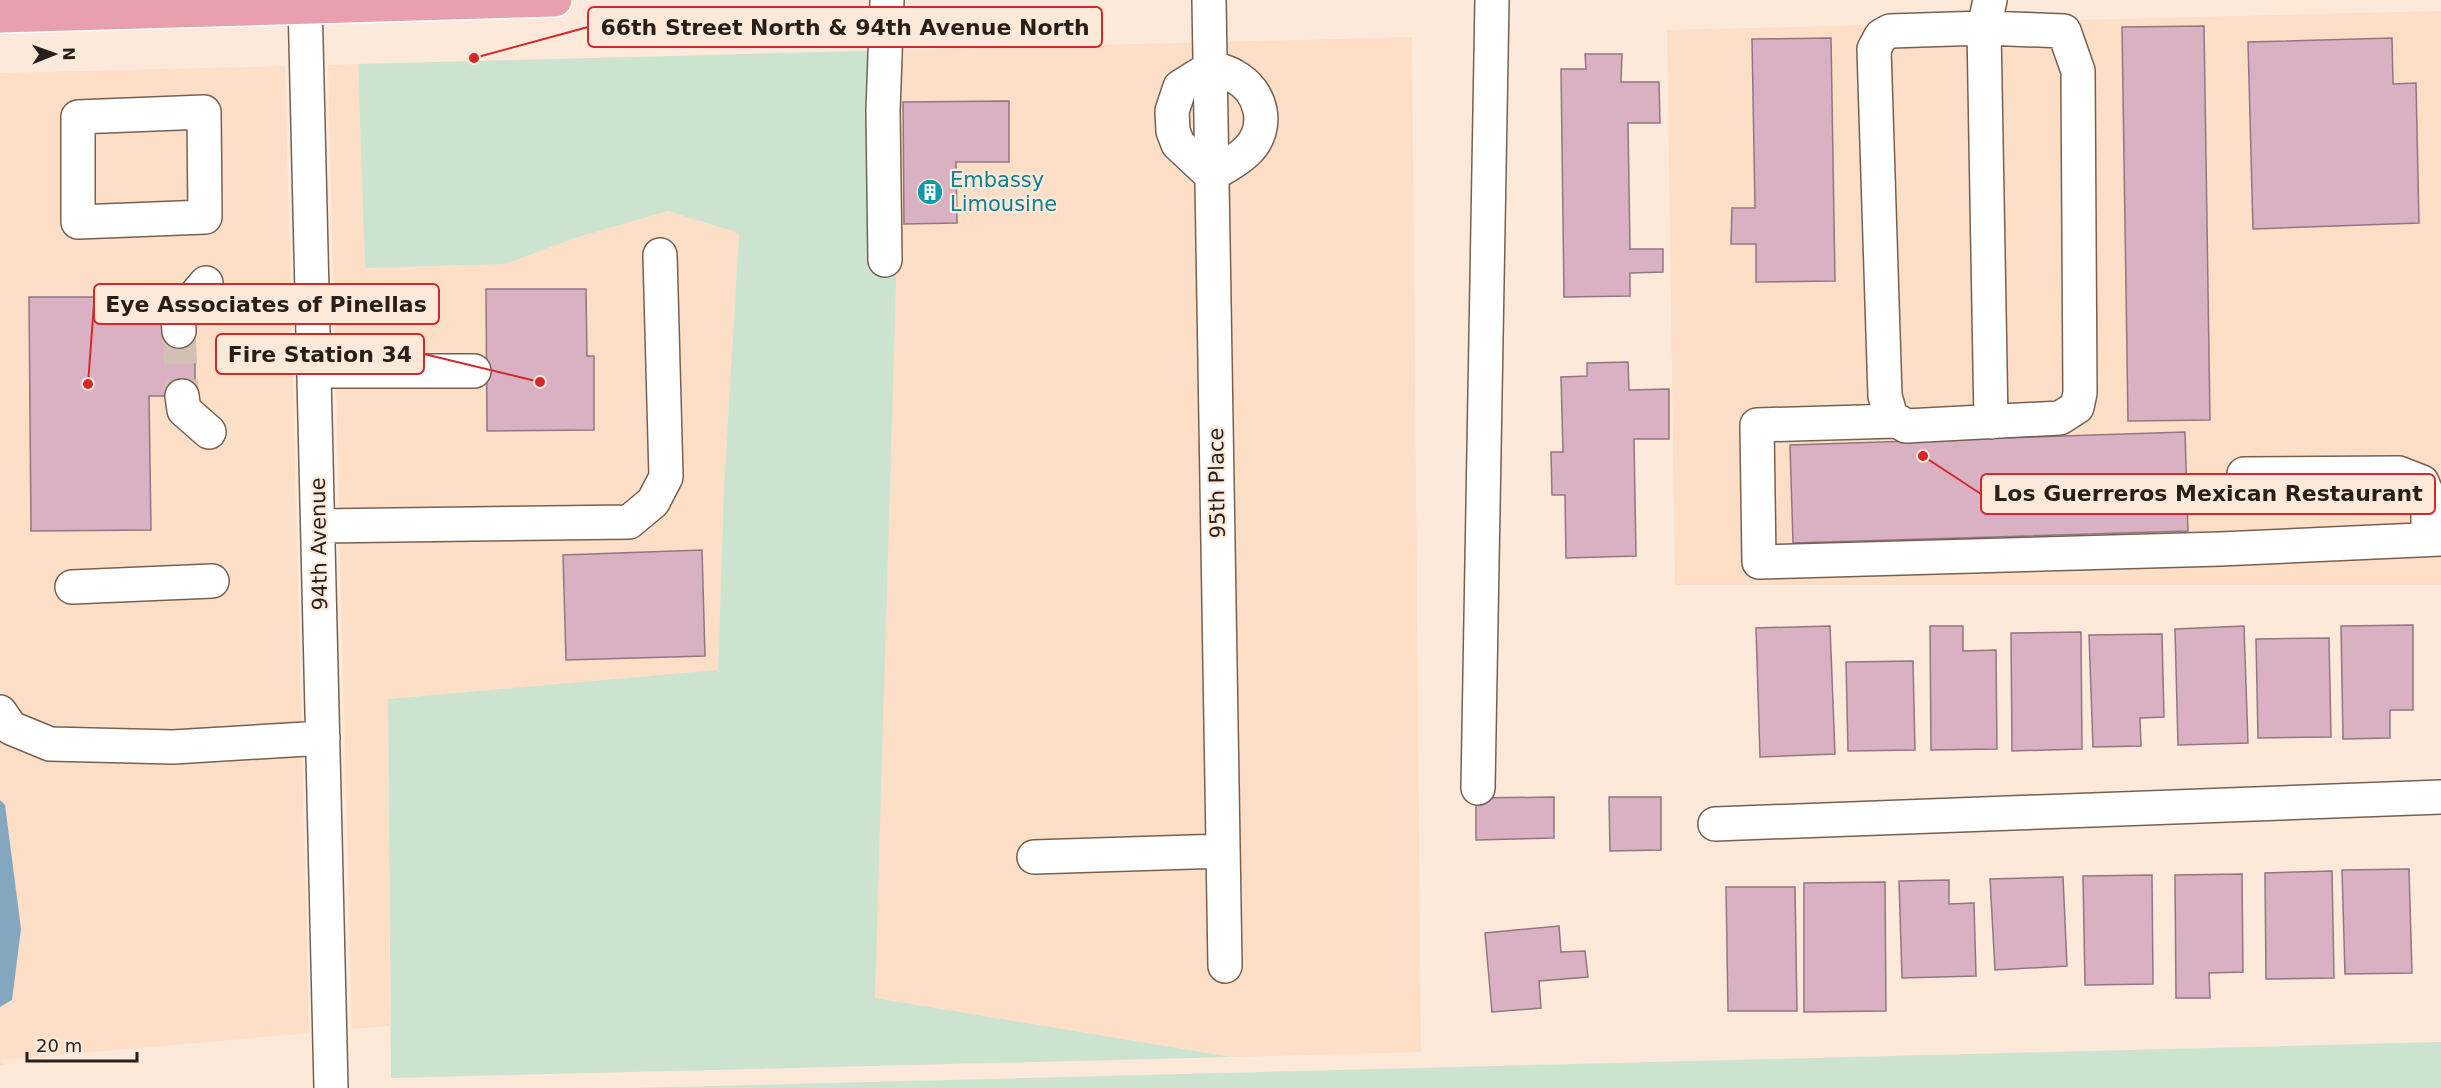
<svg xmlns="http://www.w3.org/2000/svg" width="2441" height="1088" viewBox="0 0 2441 1088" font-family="'DejaVu Sans',sans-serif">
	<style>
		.built { fill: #fddec6 }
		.green { fill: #cce3cf }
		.water { fill: #84a7c0 }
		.building { fill: #dab1c2; stroke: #927782; stroke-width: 1.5 }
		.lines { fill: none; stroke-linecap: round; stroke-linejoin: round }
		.minor-tunnel { stroke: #d2c1b3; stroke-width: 33; stroke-dasharray: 33 16; stroke-linecap: butt }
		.minor-casing { stroke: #766151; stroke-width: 36 }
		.major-casing { stroke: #fff; stroke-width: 36 }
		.minor { stroke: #fff; stroke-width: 33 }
		.major { stroke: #e8a0af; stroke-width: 33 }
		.labels { text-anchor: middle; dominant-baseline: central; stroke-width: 4.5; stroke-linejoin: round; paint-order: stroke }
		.culture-label { font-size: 21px; fill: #0d838f; stroke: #fde9da; text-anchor: start }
		.street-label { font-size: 21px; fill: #281f19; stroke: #fde9da }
		.leader { fill: none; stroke: #d62828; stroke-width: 2 }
		.callout-dot { fill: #d62828; stroke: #fde9da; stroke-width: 2 }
		.callout { fill: #fde9da; stroke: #d62828; stroke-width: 2 }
		.callout-label { font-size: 22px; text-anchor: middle; font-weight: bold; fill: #281f19 }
	</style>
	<rect width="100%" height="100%" fill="#fde9da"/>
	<!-- built -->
	<path class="built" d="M 2441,11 L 2441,585 L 1675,585 L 1667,30 Z
		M 1412,37 L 1421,1052 L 1232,1057 L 875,998 L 903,50 Z
		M 358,64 L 365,268 L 505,264 L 575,238 L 668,211 L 739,232 L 724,487 L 718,671 L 388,699 L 390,1026 L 352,1029 L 328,65 Z
		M 285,66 L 309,1033 L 2,1060 L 5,1065 L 0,1065 L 0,1007 L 12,1000 L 5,805 L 0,800 L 0,73 Z"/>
	<!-- green -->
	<path class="green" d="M 903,50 L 875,998 L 1232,1057 L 391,1078 L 388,699 L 718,670 L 724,487 L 739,233 L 668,211 L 575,238 L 505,264 L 365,268 L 358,64 Z
		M 2441,1042 L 2441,1088 L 634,1088 Z"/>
	<!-- water -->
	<path class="water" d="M 0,800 L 5,805 L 21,929 L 12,1000 L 0,1007 Z"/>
	<!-- building -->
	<path class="building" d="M 2204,26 L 2210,420 L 2128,421 L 2122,27 Z
		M 1831,38 L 1835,281 L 1756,282 L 1756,244 L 1731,244 L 1732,208 L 1755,208 L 1752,39 Z
		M 2392,38 L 2393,84 L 2416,83 L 2419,223 L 2253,229 L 2248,42 Z
		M 1585,54 L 1622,54 L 1621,82 L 1659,82 L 1660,123 L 1628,123 L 1630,249 L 1663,249 L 1663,272 L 1630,273 L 1630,296 L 1564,297 L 1561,69 L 1586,69 Z
		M 1009,101 L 1009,162 L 956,162 L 957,223 L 904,224 L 903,102 Z
		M 486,289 L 586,289 L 587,356 L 594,356 L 594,430 L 487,431 Z
		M 29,297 L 140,297 L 195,346 L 195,380 L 188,396 L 149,396 L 151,530 L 31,531 Z
		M 1628,362 L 1629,390 L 1669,389 L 1669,439 L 1634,439 L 1636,556 L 1566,558 L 1565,495 L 1552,495 L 1551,452 L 1563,452 L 1561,377 L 1587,376 L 1587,363 Z
		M 2185,432 L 2188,531 L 1793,543 L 1790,445 Z
		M 702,550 L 705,656 L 566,660 L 563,555 Z
		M 2413,625 L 2413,710 L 2390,710 L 2390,738 L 2343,739 L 2341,626 Z
		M 1830,626 L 1835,754 L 1760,757 L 1756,628 Z
		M 1930,626 L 1963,626 L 1963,651 L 1996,650 L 1997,749 L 1931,750 Z
		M 2244,626 L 2248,743 L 2178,745 L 2175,629 Z
		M 2081,632 L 2082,749 L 2012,751 L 2011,633 Z
		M 2162,634 L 2164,717 L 2140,718 L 2141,746 L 2093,747 L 2089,635 Z
		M 2329,638 L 2331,737 L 2258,738 L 2256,639 Z
		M 1913,661 L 1915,750 L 1848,751 L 1846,662 Z
		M 1554,797 L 1554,838 L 1476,840 L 1476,798 Z
		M 1609,797 L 1661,797 L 1661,850 L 1610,851 Z
		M 2409,869 L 2412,973 L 2345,974 L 2342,870 Z
		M 2332,871 L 2334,978 L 2266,979 L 2265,873 Z
		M 2242,874 L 2243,972 L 2209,973 L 2210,998 L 2176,998 L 2175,875 Z
		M 2152,875 L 2153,984 L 2085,985 L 2083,876 Z
		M 2063,877 L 2067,966 L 1995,970 L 1990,879 Z
		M 1949,880 L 1949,904 L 1974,903 L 1976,976 L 1902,978 L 1899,881 Z
		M 1885,882 L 1886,1011 L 1804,1012 L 1804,883 Z
		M 1726,887 L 1795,887 L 1797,1011 L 1728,1011 Z
		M 1559,926 L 1561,952 L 1585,951 L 1588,977 L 1539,981 L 1541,1008 L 1492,1012 L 1485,933 Z"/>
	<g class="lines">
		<!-- minor-tunnel -->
		<path class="minor-tunnel" d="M 179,331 L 182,396"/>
		<!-- minor casing -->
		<g class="minor-casing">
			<path id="minor" d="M 305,0 L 331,1088
				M 1209,0 L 1225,966
				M 1990,0 L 1984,28 L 1991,422
				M 1984,28 L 2064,31 L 2078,71 L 2080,393 L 2077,407 L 2060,418 L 1906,426 L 1891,417 L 1885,396 L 1874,49 L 1881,36 L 1890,31 Z
				M 1212,67 C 1219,70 1227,72 1234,76 C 1262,91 1271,128 1247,151 C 1237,161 1223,168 1211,175 L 1178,144 L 1173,131 L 1172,111 L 1180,87 Z
				M 204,112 L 205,217 L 78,222 L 78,117 Z
				M 885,260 L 883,111 L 887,0
				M 179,331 L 178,316 L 206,283
				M 314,371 L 474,371
				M 182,396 L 184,410 L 209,432
				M 1895,421 L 1757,425 L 1759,562 L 2220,549 L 2441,539
				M 2244,474 L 2399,473 L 2422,482 L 2428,496 L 2428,539
				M 319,526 L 629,522 L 653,502 L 666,477 L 660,255
				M 72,587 L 212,581
				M 0,712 L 11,728 L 50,744 L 173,747 L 323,738
				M 1478,788 L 1492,0
				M 1715,824 L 2441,797
				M 1034,857 L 1223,851"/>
		</g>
		<!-- major casing -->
		<g class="major-casing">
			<path id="major" d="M 0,16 L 555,0"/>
		</g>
		<!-- minor -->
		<use href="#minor" class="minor"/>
		<!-- major -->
		<use href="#major" class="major"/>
	</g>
	<!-- icons -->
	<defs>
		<g id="building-disc" transform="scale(1.35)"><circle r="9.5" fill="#0f9aa8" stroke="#fde9da"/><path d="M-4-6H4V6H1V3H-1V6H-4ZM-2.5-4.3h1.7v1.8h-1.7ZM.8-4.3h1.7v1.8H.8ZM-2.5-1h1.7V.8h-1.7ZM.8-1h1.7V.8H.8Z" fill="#fff"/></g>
	</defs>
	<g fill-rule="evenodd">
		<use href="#building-disc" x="930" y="192"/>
	</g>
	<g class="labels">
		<!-- culture labels -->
		<g class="culture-label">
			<text x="950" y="180">Embassy<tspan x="950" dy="24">Limousine</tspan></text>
		</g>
		<!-- street labels -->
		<g class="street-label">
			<text transform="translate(1217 483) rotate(-91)">95th Place</text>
			<text transform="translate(319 544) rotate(-91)">94th Avenue</text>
		</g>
	</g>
	<!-- callouts -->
	<path class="leader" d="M474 58L588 27M88 384L94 304M540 382L424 354M1923 456L1981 494"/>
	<g class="callout-dot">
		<circle cx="474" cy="58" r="6"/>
		<circle cx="88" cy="384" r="6"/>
		<circle cx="540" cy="382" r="6"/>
		<circle cx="1923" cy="456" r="6"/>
	</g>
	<g class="callout">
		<rect x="588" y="7" width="514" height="40" rx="6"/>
		<rect x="94" y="284" width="345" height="40" rx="6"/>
		<rect x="216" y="334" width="208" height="40" rx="6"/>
		<rect x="1981" y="474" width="454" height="40" rx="6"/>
	</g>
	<g class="callout-label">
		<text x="845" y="35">66th Street North &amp; 94th Avenue North</text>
		<text x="266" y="312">Eye Associates of Pinellas</text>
		<text x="320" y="362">Fire Station 34</text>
		<text x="2208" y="501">Los Guerreros Mexican Restaurant</text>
	</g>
	<!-- north arrow -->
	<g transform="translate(54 54) rotate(89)" stroke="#fde9da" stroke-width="4.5" paint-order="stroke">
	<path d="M0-4.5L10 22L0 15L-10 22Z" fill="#281f19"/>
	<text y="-9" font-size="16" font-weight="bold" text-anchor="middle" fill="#281f19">N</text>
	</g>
	<!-- scale -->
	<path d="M27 1052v9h110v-9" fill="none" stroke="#281f19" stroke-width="3"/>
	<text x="36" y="1052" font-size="18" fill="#281f19" stroke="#fde9da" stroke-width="4.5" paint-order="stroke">20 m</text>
</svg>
